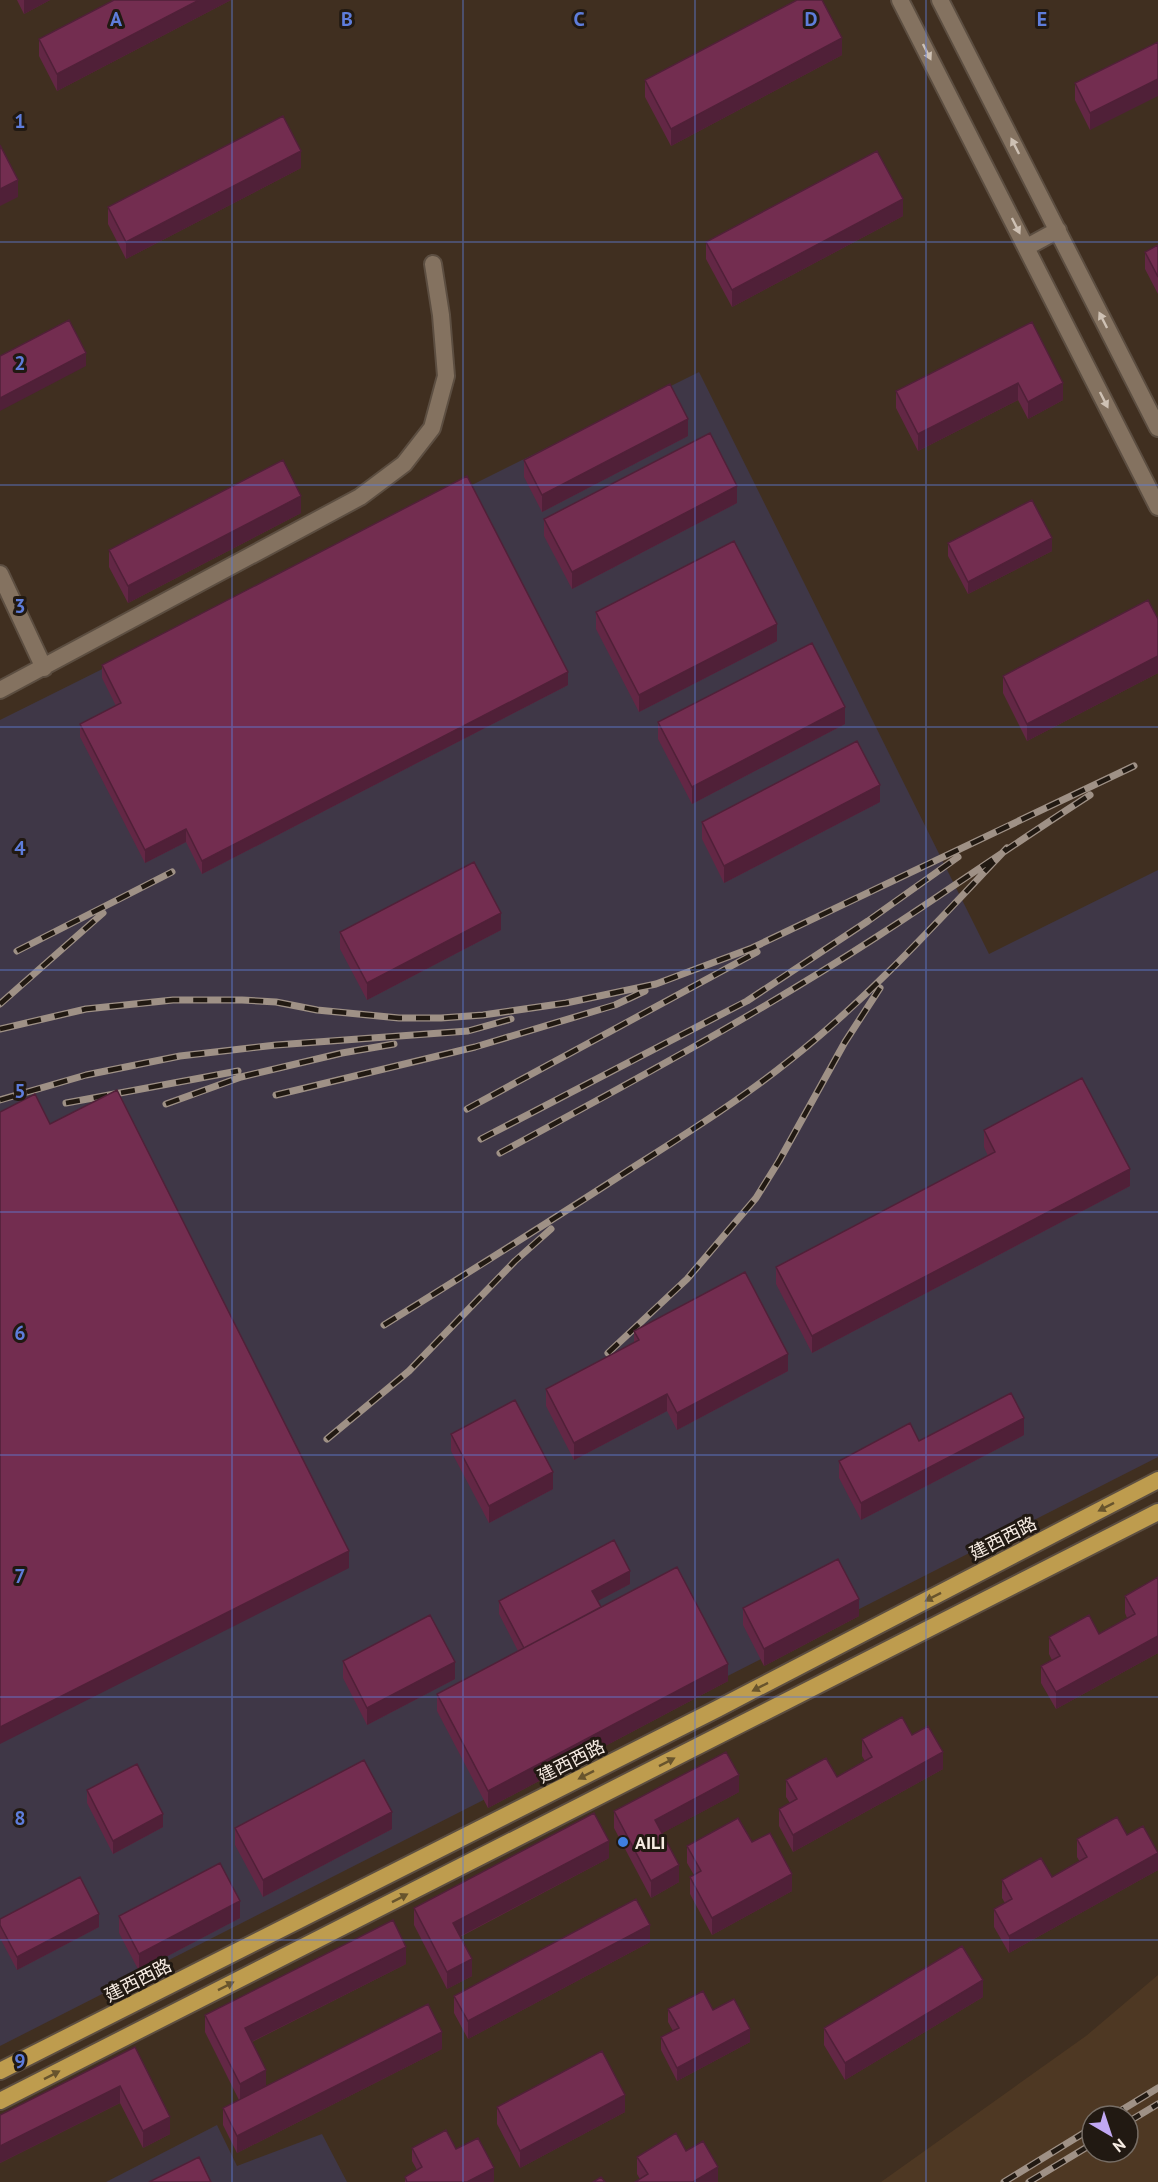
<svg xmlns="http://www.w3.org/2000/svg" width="1158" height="2182" viewBox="0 0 1158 2182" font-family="'PT Sans','Noto Sans SC',sans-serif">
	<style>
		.industrial { fill: #3f3747 }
		.built { fill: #4e3823; fill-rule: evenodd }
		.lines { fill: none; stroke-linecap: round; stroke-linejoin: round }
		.minor-casing { stroke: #5c4e41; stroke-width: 20 }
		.trunk-casing { stroke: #5c4e41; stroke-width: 20 }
		.minor { stroke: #847260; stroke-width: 16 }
		.trunk { stroke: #be9c4e; stroke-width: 16 }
		.rail-casing { stroke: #9f9186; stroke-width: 7 }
		.rail { stroke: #211912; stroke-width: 4.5; stroke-dasharray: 14; stroke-linecap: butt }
		.wall { fill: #632745 }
		.shaded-wall { fill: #502038 }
		.building { fill: #732d50; stroke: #502038; stroke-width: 1.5 }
		.oneway { fill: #cec1b4 }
		.oneway2 { fill: #68542d }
		.grid { fill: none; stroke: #5e7ddb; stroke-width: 1.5; stroke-opacity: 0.55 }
		.shop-dot { fill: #3f7fe0; stroke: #211912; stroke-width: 2 }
		.labels { text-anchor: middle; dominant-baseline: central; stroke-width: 6; stroke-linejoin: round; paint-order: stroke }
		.street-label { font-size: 18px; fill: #f6ebe2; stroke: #211912 }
		.poi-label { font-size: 18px; font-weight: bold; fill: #f6ebe2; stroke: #211912; text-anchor: start }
		.grid-label { font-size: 20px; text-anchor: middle; font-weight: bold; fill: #5e7ddb; stroke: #211912; stroke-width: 6; stroke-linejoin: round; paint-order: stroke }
	</style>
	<rect width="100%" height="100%" fill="#402f20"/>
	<!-- industrial -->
	<path class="industrial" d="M 699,372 L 989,954 L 1158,870 L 1158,1457 L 0,2046 L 0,720 Z
		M 217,2125 L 237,2166 L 322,2134 L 347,2182 L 106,2182 Z"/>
	<!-- built -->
	<path class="built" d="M 1158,1975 L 1158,2182 L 881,2182 L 1086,2036 ZM 1092,2116 L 1128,2116 L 1128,2152 L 1092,2152 Z"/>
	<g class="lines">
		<!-- minor casing -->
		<g class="minor-casing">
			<path id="minor" d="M 900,0 L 1158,507
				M 940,0 L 1158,428
				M 1027,247 L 1058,230
				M 0,574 L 44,668
				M 0,690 L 360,497 L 404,464 L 432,428 L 446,376 L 441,315 L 433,264"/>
		</g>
		<!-- trunk casing -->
		<g class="trunk-casing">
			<path id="trunk" d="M 0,2071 L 717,1709 L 1158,1480
				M 0,2101 L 1158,1512"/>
		</g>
		<!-- minor -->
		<use href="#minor" class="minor"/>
		<!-- trunk -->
		<use href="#trunk" class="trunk"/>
		<!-- rail casing -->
		<g class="rail-casing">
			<path id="rail" d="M 17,951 L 172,872
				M 0,1004 L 103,913
				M 0,1029 L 86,1009 L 173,1000 L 242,1000 L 276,1002 L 317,1010 L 399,1018 L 441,1018 L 483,1015 L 566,1003 L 656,984 L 752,948 L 1134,766
				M 276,1095 L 475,1047 L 615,1005 L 645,991
				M 0,1100 L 86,1075 L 180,1056 L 276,1045 L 468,1031 L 511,1019
				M 66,1103 L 238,1071
				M 166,1104 L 241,1077 L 342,1053 L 394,1044
				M 467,1109 L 757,952
				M 481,1139 L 747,1001 L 868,921 L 958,857
				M 500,1153 C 628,1084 756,1015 878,936 C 949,890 1018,841 1090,795
				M 384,1325 C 466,1274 548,1223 629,1170 C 684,1135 739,1101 790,1060 C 870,997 937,922 1007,848
				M 608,1353 L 687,1279 L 756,1198 L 779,1161 L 845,1042 L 880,988
				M 327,1439 L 409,1371 L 515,1261 L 551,1229
				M 1112,2116 L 1158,2088
				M 1128,2122 L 1158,2104
				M 1004,2182 L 1092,2128
				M 1029,2182 L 1092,2144"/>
		</g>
		<!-- rail -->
		<use href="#rail" class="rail"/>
	</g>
	<!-- wall -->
	<path class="wall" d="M 17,0 L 50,0 L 24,14 Z
		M 114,0 L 231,0 L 57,91 L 39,56 L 39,39 Z
		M 1158,42 L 1090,130 L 1075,100 L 1075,83 Z
		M 842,55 L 671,146 L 645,97 L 645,80 Z
		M 301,168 L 126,259 L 108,224 L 108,207 Z
		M 903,216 L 732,307 L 706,259 L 706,242 Z
		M 1158,245 L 1158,294 L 1145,269 L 1145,252 Z
		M 1032,322 L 1063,400 L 1028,419 L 1018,400 L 918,451 L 896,408 L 896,391 Z
		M 688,436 L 542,512 L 524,477 L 524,460 Z
		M 737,503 L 572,589 L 544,536 L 544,519 Z
		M 301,513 L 128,603 L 109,567 L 109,550 Z
		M 948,543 L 1052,551 L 968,594 L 948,556 Z
		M 596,612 L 777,641 L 639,712 L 596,629 Z
		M 1158,619 L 1158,673 L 1027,741 L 1003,693 L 1003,676 Z
		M 102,665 L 568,685 L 202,874 L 186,842 L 145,863 L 80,737 L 80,724 L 116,706 L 102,678 Z
		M 658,722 L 845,724 L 692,804 L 658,739 Z
		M 880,802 L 724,883 L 702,839 L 702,822 Z
		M 501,930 L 367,1000 L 340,949 L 340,932 Z
		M 984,1130 L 1130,1186 L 812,1353 L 776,1284 L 776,1267 L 988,1156 L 984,1147 Z
		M 634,1331 L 788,1371 L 677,1430 L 667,1411 L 574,1460 L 546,1406 L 546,1389 L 634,1343 Z
		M 451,1434 L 553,1489 L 489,1523 L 451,1451 Z
		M 1024,1435 L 861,1520 L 839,1478 L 839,1461 L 919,1441 Z
		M 1158,1577 L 1158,1653 L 1056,1709 L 1041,1683 L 1041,1666 L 1052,1660 L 1049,1654 L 1049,1637 L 1099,1634 L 1127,1618 L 1125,1613 L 1125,1596 Z
		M 630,1584 L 597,1601 L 601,1607 L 728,1681 L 488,1808 L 437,1711 L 437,1694 L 518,1651 L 499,1614 L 499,1601 Z
		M 743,1608 L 859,1616 L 764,1666 L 743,1625 Z
		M 343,1661 L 455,1679 L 367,1725 L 343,1678 Z
		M 912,1735 L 943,1769 L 793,1852 L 779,1826 L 779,1809 L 790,1803 L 786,1797 L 786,1780 L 837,1777 L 865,1761 L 862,1756 L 862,1739 Z
		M 87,1790 L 163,1827 L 113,1854 L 87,1803 Z
		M 739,1792 L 662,1833 L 679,1882 L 651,1898 L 614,1828 L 614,1811 Z
		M 235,1828 L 392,1829 L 263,1897 L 235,1845 Z
		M 1127,1835 L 1158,1870 L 1009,1953 L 994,1927 L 994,1909 L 1005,1903 L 1002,1898 L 1002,1880 L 1052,1877 L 1080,1862 L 1077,1857 L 1077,1839 Z
		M 752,1842 L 792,1891 L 712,1935 L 690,1894 L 690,1877 L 694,1875 L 687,1863 L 687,1846 Z
		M 609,1858 L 460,1937 L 472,1976 L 447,1989 L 414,1925 L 414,1908 Z
		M 119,1916 L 240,1918 L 139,1971 L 119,1933 Z
		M 0,1919 L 99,1927 L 17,1970 L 0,1938 Z
		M 650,1942 L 468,2039 L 454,2013 L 454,1996 Z
		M 406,1964 L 252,2042 L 266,2086 L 442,2049 L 237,2153 L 223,2125 L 223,2108 L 239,2100 L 205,2032 L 205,2015 Z
		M 983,1997 L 845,2080 L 824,2045 L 824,2028 Z
		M 668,2009 L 713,2010 L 750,2042 L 677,2081 L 661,2050 L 661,2037 L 673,2031 L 668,2022 Z
		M 135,2047 L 170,2134 L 143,2148 L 120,2103 L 0,2163 L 0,2115 Z
		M 497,2107 L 625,2112 L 520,2168 L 497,2124 Z
		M 412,2148 L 456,2149 L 494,2181 L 492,2182 L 405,2182 L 405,2177 L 417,2170 L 412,2161 Z
		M 686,2151 L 718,2182 L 640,2179 L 637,2174 L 637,2157 Z"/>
	<!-- shaded-wall -->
	<path class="shaded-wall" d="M 24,0 L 50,0 L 24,14 Z
		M 199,0 L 231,0 L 57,91 L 57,74 Z
		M 842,38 L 842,55 L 671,146 L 671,129 Z
		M 1158,79 L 1158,96 L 1090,130 L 1090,113 Z
		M 301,151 L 301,168 L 126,259 L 126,242 Z
		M 18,180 L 18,197 L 0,206 L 0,189 Z
		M 903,199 L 903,216 L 732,307 L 732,290 Z
		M 86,353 L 86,366 L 0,411 L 0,398 Z
		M 1018,383 L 1018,400 L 918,451 L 918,434 Z
		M 1063,383 L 1063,400 L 1028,419 L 1028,402 Z
		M 688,419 L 688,436 L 542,512 L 542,495 Z
		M 737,486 L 737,503 L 572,589 L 572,572 Z
		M 301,496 L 301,513 L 128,603 L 128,586 Z
		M 1052,538 L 1052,551 L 968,594 L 968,582 Z
		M 777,624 L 777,641 L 639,712 L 639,695 Z
		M 1158,656 L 1158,673 L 1027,741 L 1027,724 Z
		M 568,672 L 568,685 L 202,874 L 202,861 Z
		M 845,707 L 845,724 L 692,804 L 692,787 Z
		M 880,785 L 880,802 L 724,883 L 724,866 Z
		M 186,829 L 186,842 L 145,863 L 145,850 Z
		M 501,913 L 501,930 L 367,1000 L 367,983 Z
		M 1130,1169 L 1130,1186 L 812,1353 L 812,1336 Z
		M 788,1354 L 788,1371 L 677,1430 L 677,1413 Z
		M 667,1394 L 667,1411 L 574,1460 L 574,1443 Z
		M 1024,1418 L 1024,1435 L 861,1520 L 861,1503 Z
		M 553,1472 L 553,1489 L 489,1523 L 489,1506 Z
		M 349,1551 L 349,1568 L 0,1744 L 0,1727 Z
		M 630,1571 L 630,1584 L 592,1604 L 592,1591 Z
		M 859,1599 L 859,1616 L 764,1666 L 764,1649 Z
		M 1158,1636 L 1158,1653 L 1056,1709 L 1056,1692 Z
		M 455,1662 L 455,1679 L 367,1725 L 367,1708 Z
		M 728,1664 L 728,1681 L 488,1808 L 488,1791 Z
		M 943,1752 L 943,1769 L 793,1852 L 793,1835 Z
		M 739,1775 L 739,1792 L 655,1837 L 655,1820 Z
		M 392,1812 L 392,1829 L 263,1897 L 263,1880 Z
		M 163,1814 L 163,1827 L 113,1854 L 113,1841 Z
		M 609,1841 L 609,1858 L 453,1940 L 453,1923 Z
		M 1158,1853 L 1158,1870 L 1009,1953 L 1009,1936 Z
		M 679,1865 L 679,1882 L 651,1898 L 651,1881 Z
		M 792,1874 L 792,1891 L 712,1935 L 712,1918 Z
		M 240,1901 L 240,1918 L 139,1971 L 139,1954 Z
		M 99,1914 L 99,1927 L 17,1970 L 17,1957 Z
		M 650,1925 L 650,1942 L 468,2039 L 468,2021 Z
		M 406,1947 L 406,1964 L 245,2045 L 245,2028 Z
		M 472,1959 L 472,1976 L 447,1989 L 447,1972 Z
		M 983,1980 L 983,1997 L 845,2080 L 845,2063 Z
		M 750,2029 L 750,2042 L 677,2081 L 677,2068 Z
		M 442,2032 L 442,2049 L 237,2153 L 237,2136 Z
		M 266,2070 L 266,2087 L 240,2101 L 240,2084 Z
		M 120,2086 L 120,2103 L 0,2163 L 0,2146 Z
		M 625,2095 L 625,2112 L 520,2168 L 520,2151 Z
		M 170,2117 L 170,2134 L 143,2148 L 143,2131 Z
		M 718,2167 L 718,2182 L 693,2182 Z
		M 494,2168 L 494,2181 L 492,2182 L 467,2182 Z"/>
	<!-- building -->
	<path class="building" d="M 114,0 L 199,0 L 57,74 L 39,39 Z
		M 797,0 L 822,0 L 842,38 L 671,129 L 645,80 Z
		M 1158,42 L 1158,79 L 1090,113 L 1075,83 Z
		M 283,116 L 301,151 L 126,242 L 108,207 Z
		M 0,145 L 18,180 L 0,189 Z
		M 877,151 L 903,199 L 732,290 L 706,242 Z
		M 1158,245 L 1158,277 L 1145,252 Z
		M 69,320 L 86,353 L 0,398 L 0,356 Z
		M 1032,322 L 1063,383 L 1028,402 L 1018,383 L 918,434 L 896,391 Z
		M 670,384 L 688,419 L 542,495 L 524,460 Z
		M 710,433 L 737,486 L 572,572 L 544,519 Z
		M 283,460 L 301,496 L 128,586 L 109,550 Z
		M 467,476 L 568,672 L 202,861 L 186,829 L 145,850 L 80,724 L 121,703 L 102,665 Z
		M 1032,500 L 1052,538 L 968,582 L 948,543 Z
		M 734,541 L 777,624 L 639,695 L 596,612 Z
		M 1148,600 L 1158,619 L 1158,656 L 1027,724 L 1003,676 Z
		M 812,643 L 845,707 L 692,787 L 658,722 Z
		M 857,741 L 880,785 L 724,866 L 702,822 Z
		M 474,862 L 501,913 L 367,983 L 340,932 Z
		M 1082,1078 L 1130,1169 L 812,1336 L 776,1267 L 995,1152 L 984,1130 Z
		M 117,1090 L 349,1551 L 0,1727 L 0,1112 L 35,1094 L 50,1124 Z
		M 745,1272 L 788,1354 L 677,1413 L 667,1394 L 574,1443 L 546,1389 L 639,1340 L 634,1331 Z
		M 1011,1393 L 1024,1418 L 861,1503 L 839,1461 L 910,1423 L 919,1441 Z
		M 515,1400 L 553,1472 L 489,1506 L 451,1434 Z
		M 614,1540 L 630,1571 L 592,1591 L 601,1607 L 524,1648 L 499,1601 Z
		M 838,1559 L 859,1599 L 764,1649 L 743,1608 Z
		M 677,1567 L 728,1664 L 488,1791 L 437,1694 Z
		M 1158,1577 L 1158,1636 L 1056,1692 L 1041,1666 L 1060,1656 L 1049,1637 L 1089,1615 L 1099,1634 L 1135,1614 L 1125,1596 Z
		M 430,1615 L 455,1662 L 367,1708 L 343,1661 Z
		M 902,1717 L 912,1735 L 928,1726 L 943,1752 L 793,1835 L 779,1809 L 797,1799 L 786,1780 L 826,1758 L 837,1777 L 872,1757 L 862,1739 Z
		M 726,1752 L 739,1775 L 655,1820 L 679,1865 L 651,1881 L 614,1811 Z
		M 364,1760 L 392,1812 L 263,1880 L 235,1828 Z
		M 137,1764 L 163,1814 L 113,1841 L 87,1790 Z
		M 594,1813 L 609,1841 L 453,1923 L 472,1959 L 447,1972 L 414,1908 Z
		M 1117,1817 L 1127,1835 L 1143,1826 L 1158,1853 L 1009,1936 L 994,1909 L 1012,1899 L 1002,1880 L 1041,1858 L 1052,1877 L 1087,1857 L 1077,1839 Z
		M 738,1818 L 752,1842 L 770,1833 L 792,1874 L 712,1918 L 690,1877 L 701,1871 L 687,1846 Z
		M 220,1863 L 240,1901 L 139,1954 L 119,1916 Z
		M 80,1877 L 99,1914 L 17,1957 L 0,1925 L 0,1919 Z
		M 636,1899 L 650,1925 L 468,2021 L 454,1996 Z
		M 393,1920 L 406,1947 L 245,2028 L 266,2070 L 240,2084 L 205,2015 Z
		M 962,1946 L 983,1980 L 845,2063 L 824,2028 Z
		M 703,1991 L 713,2010 L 734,1999 L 750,2029 L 677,2068 L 661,2037 L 679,2028 L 668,2009 Z
		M 428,2004 L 442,2032 L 237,2136 L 223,2108 Z
		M 135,2047 L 170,2117 L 143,2131 L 120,2086 L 0,2146 L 0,2115 Z
		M 602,2051 L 625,2095 L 520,2151 L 497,2107 Z
		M 446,2130 L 456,2149 L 478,2138 L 494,2168 L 467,2182 L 407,2182 L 405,2177 L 422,2167 L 412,2148 Z
		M 676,2133 L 686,2151 L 703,2141 L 718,2167 L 693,2182 L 635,2182 L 648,2174 L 637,2157 Z
		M 199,2157 L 211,2182 L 149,2182 Z
		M 601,2177 L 605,2182 L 593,2182 Z"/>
	<!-- one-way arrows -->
	<defs><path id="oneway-solid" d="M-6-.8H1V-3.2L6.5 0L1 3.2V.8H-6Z" transform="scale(1.5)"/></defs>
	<g class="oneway">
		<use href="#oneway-solid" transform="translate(927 52) rotate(63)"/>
		<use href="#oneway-solid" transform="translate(1015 146) rotate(-117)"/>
		<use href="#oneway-solid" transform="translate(1016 226) rotate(63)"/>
		<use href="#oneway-solid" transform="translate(1103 320) rotate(-117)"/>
		<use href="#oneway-solid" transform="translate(1104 400) rotate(63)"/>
	</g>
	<g class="oneway2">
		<use href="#oneway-solid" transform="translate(1106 1507) rotate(153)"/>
		<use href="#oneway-solid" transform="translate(933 1597) rotate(153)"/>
		<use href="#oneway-solid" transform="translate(760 1687) rotate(153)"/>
		<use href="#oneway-solid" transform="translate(667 1762) rotate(-27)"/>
		<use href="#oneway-solid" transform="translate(586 1775) rotate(153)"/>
		<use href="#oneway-solid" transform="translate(400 1898) rotate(-27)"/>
		<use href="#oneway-solid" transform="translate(226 1986) rotate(-27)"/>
		<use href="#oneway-solid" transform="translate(52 2075) rotate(-27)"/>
	</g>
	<!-- grid -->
	<path class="grid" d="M 232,0 L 232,2182M 463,0 L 463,2182M 695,0 L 695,2182M 926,0 L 926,2182M 0,242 L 1158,242M 0,485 L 1158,485M 0,727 L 1158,727M 0,970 L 1158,970M 0,1212 L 1158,1212M 0,1455 L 1158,1455M 0,1697 L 1158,1697M 0,1940 L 1158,1940"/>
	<!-- markers -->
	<circle class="shop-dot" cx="623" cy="1842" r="6"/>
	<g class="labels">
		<!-- street labels -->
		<g class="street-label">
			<text transform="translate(1003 1538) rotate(-27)">建西西路</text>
			<text transform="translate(571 1761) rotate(-27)">建西西路</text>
			<text transform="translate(138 1980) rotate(-27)">建西西路</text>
		</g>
		<!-- poi labels -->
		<g class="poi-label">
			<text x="635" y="1842">AILI</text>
		</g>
	</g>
	<g class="grid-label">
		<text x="116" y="26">A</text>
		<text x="347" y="26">B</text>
		<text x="579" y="26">C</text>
		<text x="811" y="26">D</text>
		<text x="1042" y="26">E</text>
		<text x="20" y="128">1</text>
		<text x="20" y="370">2</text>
		<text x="20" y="613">3</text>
		<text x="20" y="855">4</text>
		<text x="20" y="1098">5</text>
		<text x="20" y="1340">6</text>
		<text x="20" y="1583">7</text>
		<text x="20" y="1825">8</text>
		<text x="20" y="2068">9</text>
	</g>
	<!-- north arrow -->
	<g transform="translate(1110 2134) rotate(141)"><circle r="28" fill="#211912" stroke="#766d65" stroke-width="1.5"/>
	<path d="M0-4.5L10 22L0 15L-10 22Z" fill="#c1a8f3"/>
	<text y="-9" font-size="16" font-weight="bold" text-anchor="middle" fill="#f6ebe2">N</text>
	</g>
</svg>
